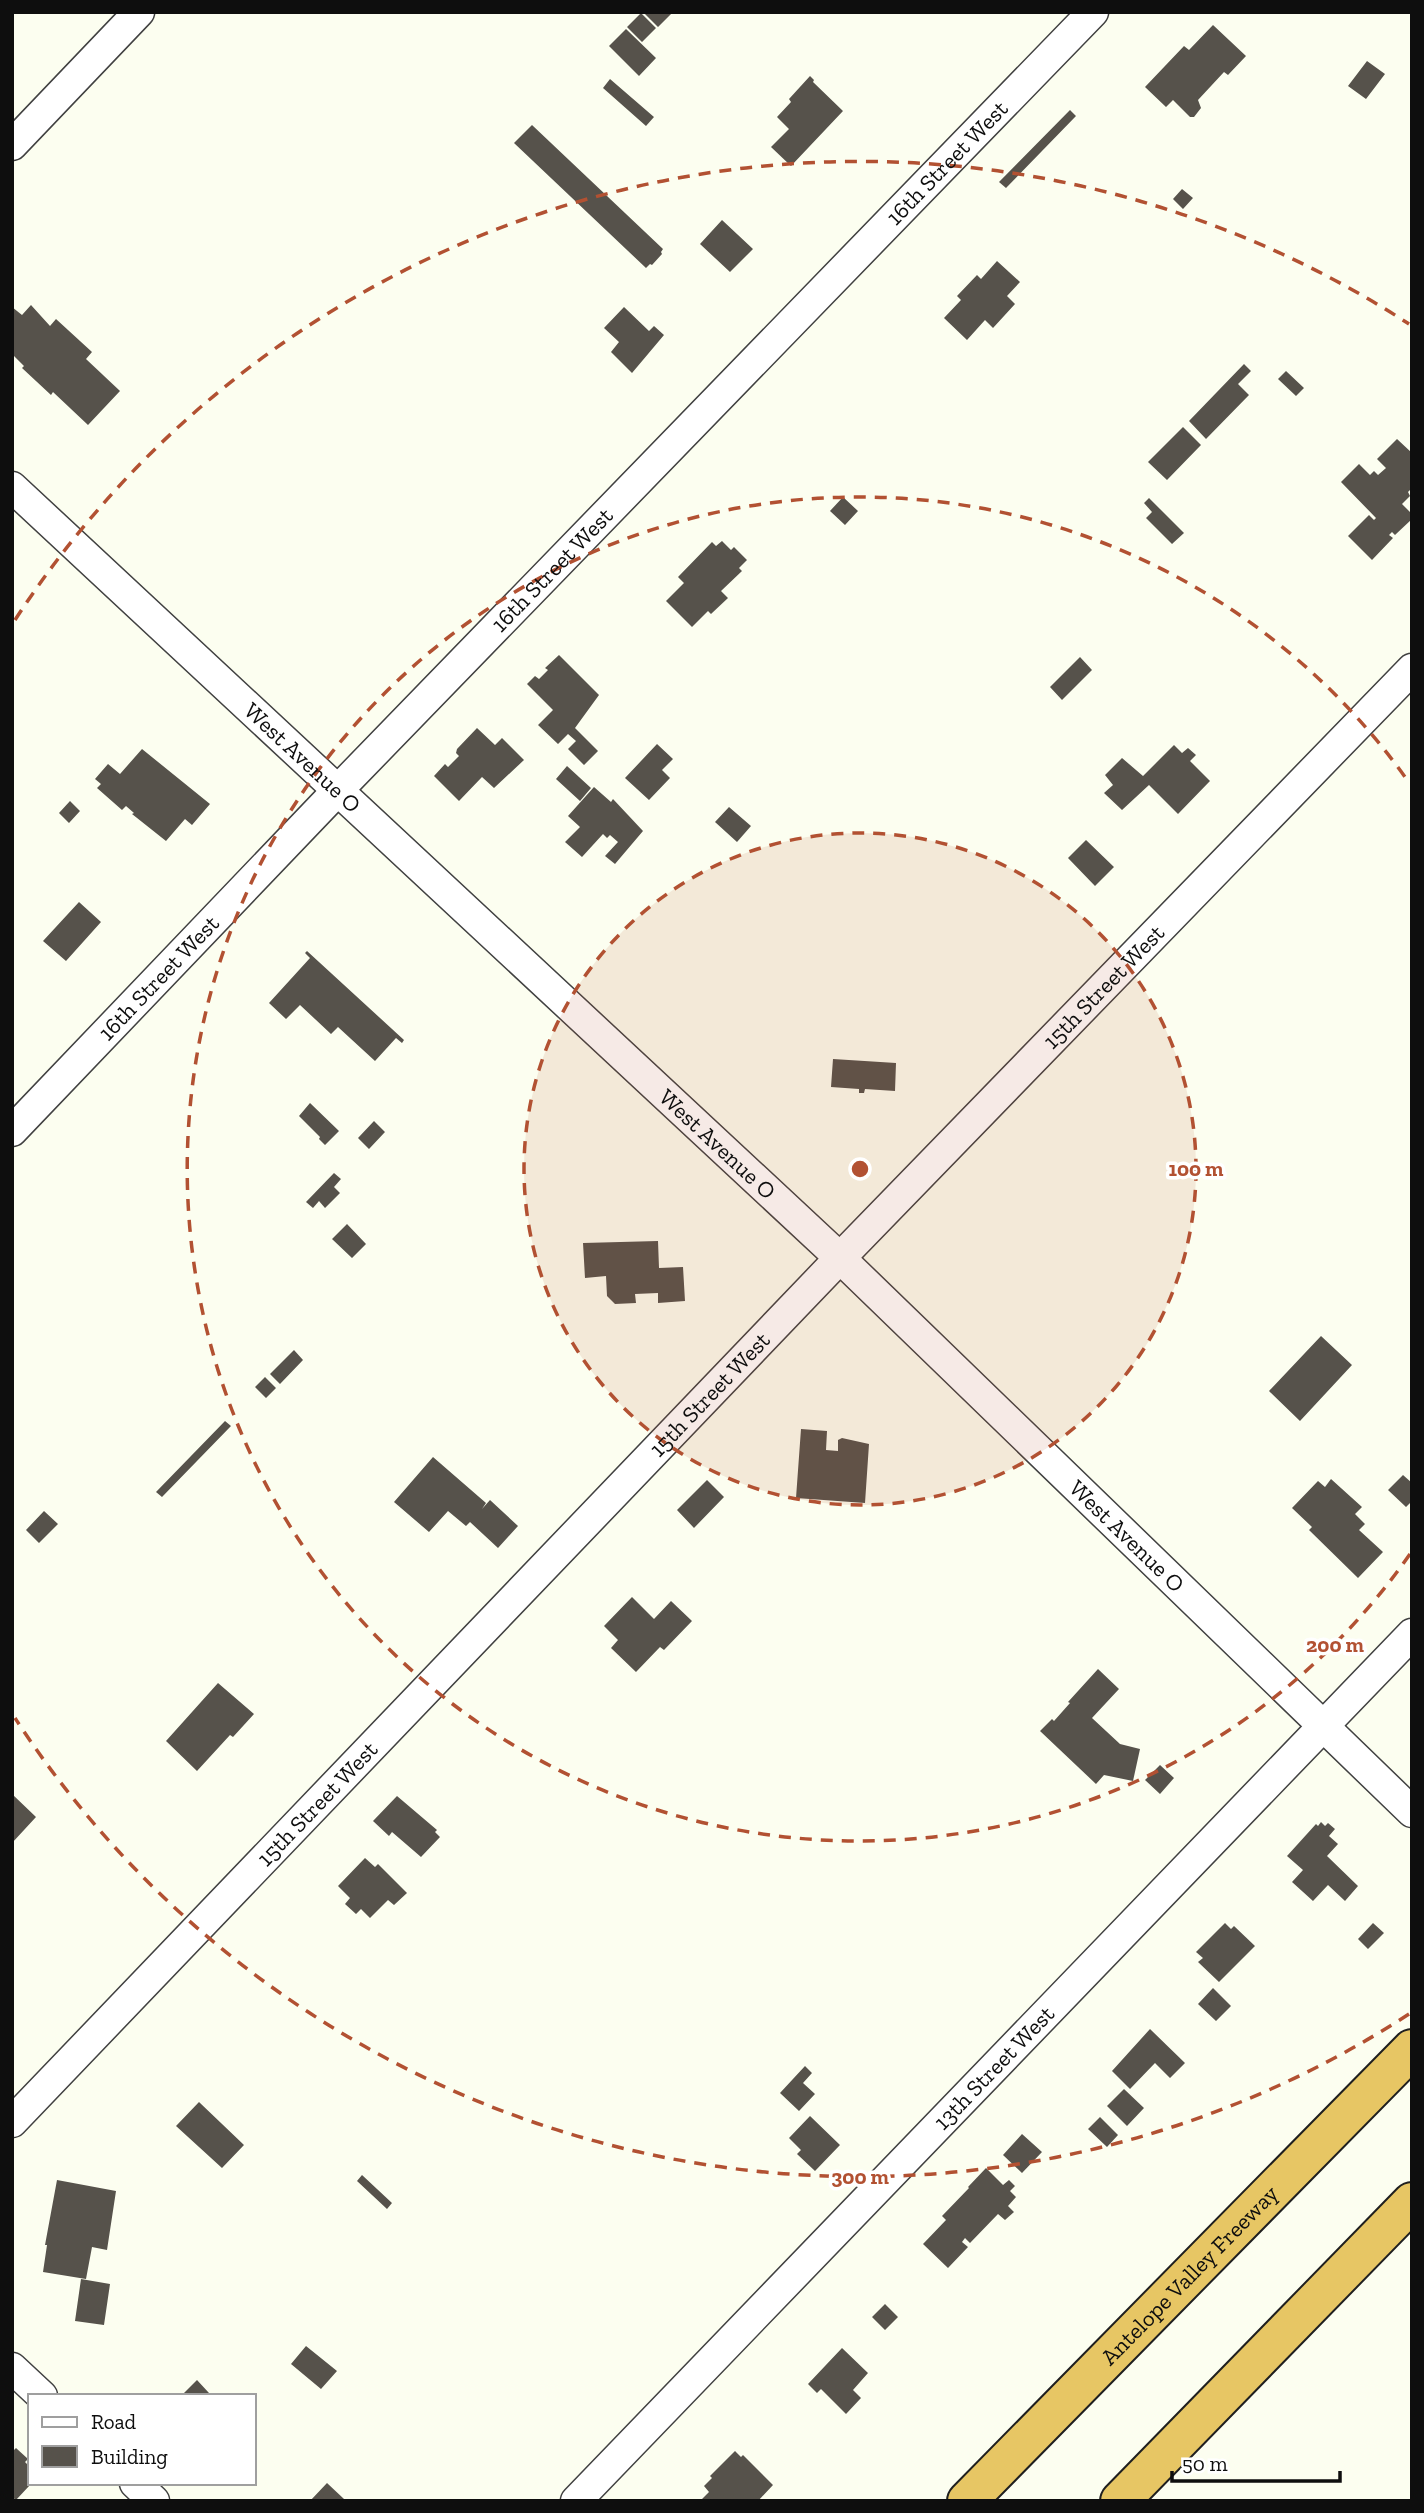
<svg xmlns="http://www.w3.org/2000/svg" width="1424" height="2513" viewBox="0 0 1424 2513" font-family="'Zilla Slab',serif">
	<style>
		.building { fill: #56524b }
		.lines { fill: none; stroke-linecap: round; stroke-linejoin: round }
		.minor-casing { stroke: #414141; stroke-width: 33 }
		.highway-casing { stroke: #1f1f1f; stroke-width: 42 }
		.minor { stroke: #fff; stroke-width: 30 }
		.highway { stroke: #e7c664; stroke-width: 38 }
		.ring { fill: none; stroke: #b25132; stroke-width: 3.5; stroke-dasharray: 12 9 }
		.labels { text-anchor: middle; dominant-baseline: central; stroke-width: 7; stroke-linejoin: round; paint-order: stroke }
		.street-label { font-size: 23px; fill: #0e0e0e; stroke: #fff }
		.centre { fill: #b25132; stroke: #fff; stroke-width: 3.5 }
		.ring-label { font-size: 21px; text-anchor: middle; font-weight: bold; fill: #b25132; stroke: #fff; stroke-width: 7; stroke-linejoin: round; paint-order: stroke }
	</style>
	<rect width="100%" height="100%" fill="#fcfef0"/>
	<!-- building -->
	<path class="building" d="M 643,12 L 673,12 L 658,27 Z
		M 641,13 L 656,28 L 642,42 L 627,27 Z
		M 1213,25 L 1246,56 L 1228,75 L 1224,72 L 1198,100 L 1201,108 L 1194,117 L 1190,117 L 1173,100 L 1166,107 L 1145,87 L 1184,46 L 1189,50 Z
		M 626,29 L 656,58 L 639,76 L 609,46 Z
		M 1367,61 L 1385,74 L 1366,99 L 1348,86 Z
		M 810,76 L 814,80 L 813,82 L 843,111 L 791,166 L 771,147 L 789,129 L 777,117 L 791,102 L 789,99 Z
		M 610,79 L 654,117 L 646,126 L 603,88 Z
		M 1070,110 L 1076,116 L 1006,188 L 999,182 Z
		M 532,125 L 663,249 L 661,252 L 662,254 L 652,265 L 650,264 L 646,268 L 514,143 Z
		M 1182,189 L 1193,198 L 1183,209 L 1173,199 Z
		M 722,220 L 753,249 L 730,272 L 700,244 Z
		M 997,261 L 1020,282 L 1007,296 L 1015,304 L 993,328 L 985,320 L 967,340 L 944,318 L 961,300 L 957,296 L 977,275 L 981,279 Z
		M 31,305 L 50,326 L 56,319 L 92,352 L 86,359 L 120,391 L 88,425 L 53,392 L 51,395 L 22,368 L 24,366 L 14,356 L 12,358 L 12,307 L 22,315 Z
		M 624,307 L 649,331 L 654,326 L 664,335 L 632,373 L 611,352 L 619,342 L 604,328 Z
		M 1244,364 L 1251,371 L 1238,384 L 1249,395 L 1206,439 L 1189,421 Z
		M 1286,371 L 1304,388 L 1296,396 L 1278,379 Z
		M 1183,427 L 1201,445 L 1167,480 L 1148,462 Z
		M 1397,439 L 1412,453 L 1412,488 L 1408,492 L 1410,496 L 1402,504 L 1412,514 L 1412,519 L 1395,535 L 1392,532 L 1389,535 L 1393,538 L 1372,560 L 1348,536 L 1369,515 L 1374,520 L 1376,518 L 1341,482 L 1359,464 L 1370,475 L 1374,471 L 1378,475 L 1386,468 L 1377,459 Z
		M 843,497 L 858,511 L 845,525 L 830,511 Z
		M 1149,498 L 1184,533 L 1172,544 L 1146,518 L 1152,512 L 1144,503 Z
		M 722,541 L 731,550 L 734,547 L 747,560 L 739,568 L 742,571 L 721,591 L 728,598 L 711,614 L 708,611 L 692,627 L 666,601 L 684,583 L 678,577 L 712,542 L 716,546 Z
		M 559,655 L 599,695 L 575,728 L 598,751 L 584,765 L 568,749 L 576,741 L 568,734 L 558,744 L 538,725 L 553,710 L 527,684 L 535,676 L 539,679 L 548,670 L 545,668 Z
		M 1080,657 L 1092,670 L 1062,700 L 1050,687 Z
		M 477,728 L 495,745 L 502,738 L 524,760 L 494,788 L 482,777 L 459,801 L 434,776 L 445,764 L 448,767 L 459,756 L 456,753 L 457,749 Z
		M 657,744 L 673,759 L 662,770 L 670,778 L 649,800 L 625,778 Z
		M 1174,745 L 1182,753 L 1188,748 L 1196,755 L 1190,761 L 1210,781 L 1178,814 L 1149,785 L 1122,810 L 1104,793 L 1113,785 L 1105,775 L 1122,758 L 1143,776 Z
		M 142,749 L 210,804 L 192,825 L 185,819 L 166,841 L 132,814 L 134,813 L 126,806 L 122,810 L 97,788 L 101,784 L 95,779 L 108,764 L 120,774 Z
		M 567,766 L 591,788 L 580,801 L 556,779 Z
		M 594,787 L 611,802 L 613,799 L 643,831 L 615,864 L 605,856 L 618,842 L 610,835 L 607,838 L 603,834 L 582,857 L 565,842 L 580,827 L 568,816 Z
		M 70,801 L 80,811 L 69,823 L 59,813 Z
		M 729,807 L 751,826 L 737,842 L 715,822 Z
		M 1086,840 L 1114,867 L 1095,886 L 1068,858 Z
		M 79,902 L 101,922 L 66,961 L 43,941 Z
		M 307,951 L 404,1040 L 402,1043 L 396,1038 L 375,1061 L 338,1027 L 331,1034 L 300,1005 L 286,1019 L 269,1003 L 310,958 L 305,953 Z
		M 833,1059 L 896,1063 L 895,1091 L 865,1089 L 864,1093 L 859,1093 L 859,1089 L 831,1087 Z
		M 310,1103 L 339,1131 L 325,1145 L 319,1139 L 320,1137 L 299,1116 Z
		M 374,1121 L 385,1132 L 369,1149 L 358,1138 Z
		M 334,1173 L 341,1179 L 334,1187 L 340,1193 L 325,1208 L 319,1201 L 313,1208 L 306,1202 Z
		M 347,1224 L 366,1244 L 352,1258 L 332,1239 Z
		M 658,1241 L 659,1268 L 683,1267 L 685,1301 L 658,1303 L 658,1293 L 635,1294 L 636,1303 L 615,1304 L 607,1296 L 606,1276 L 585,1278 L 583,1243 Z
		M 1321,1336 L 1352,1365 L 1300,1421 L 1269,1391 Z
		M 294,1350 L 303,1360 L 280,1384 L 270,1374 Z
		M 265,1377 L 276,1388 L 266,1398 L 255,1387 Z
		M 225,1421 L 231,1426 L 162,1497 L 156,1492 Z
		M 801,1429 L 827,1431 L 826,1450 L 838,1451 L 838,1440 L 842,1438 L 869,1444 L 865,1503 L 796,1498 Z
		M 433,1457 L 486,1503 L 482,1509 L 490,1500 L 518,1526 L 498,1548 L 470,1522 L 466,1526 L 448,1511 L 429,1532 L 394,1502 Z
		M 1403,1475 L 1412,1483 L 1412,1501 L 1406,1507 L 1388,1490 Z
		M 1331,1479 L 1362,1507 L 1355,1514 L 1365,1524 L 1359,1530 L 1383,1552 L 1358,1578 L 1309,1530 L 1312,1527 L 1292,1508 L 1318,1481 L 1325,1487 Z
		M 707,1480 L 724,1497 L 694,1528 L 677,1510 Z
		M 44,1511 L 58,1524 L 39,1543 L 26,1530 Z
		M 632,1597 L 654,1619 L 671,1601 L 692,1621 L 664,1650 L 660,1647 L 636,1672 L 611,1648 L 618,1640 L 604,1626 Z
		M 1098,1669 L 1119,1689 L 1092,1718 L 1120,1744 L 1140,1749 L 1133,1781 L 1104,1775 L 1096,1784 L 1040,1731 L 1052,1719 L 1054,1721 L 1070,1703 L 1068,1702 Z
		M 218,1683 L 254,1714 L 233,1737 L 230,1735 L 197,1771 L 166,1741 Z
		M 1160,1765 L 1174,1778 L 1160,1794 L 1145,1780 Z
		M 12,1794 L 36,1817 L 12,1843 Z
		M 397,1796 L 437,1830 L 435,1832 L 440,1837 L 421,1857 L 392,1832 L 389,1836 L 373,1821 Z
		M 1321,1822 L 1325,1826 L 1328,1823 L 1335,1829 L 1329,1836 L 1338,1844 L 1327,1856 L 1358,1886 L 1345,1901 L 1328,1885 L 1313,1901 L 1292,1882 L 1303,1870 L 1287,1856 L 1316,1824 L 1318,1826 Z
		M 365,1858 L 375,1867 L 378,1864 L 407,1893 L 394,1905 L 388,1900 L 370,1918 L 361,1909 L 356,1914 L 345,1904 L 350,1898 L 338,1886 Z
		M 1225,1923 L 1231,1929 L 1234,1926 L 1255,1946 L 1219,1982 L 1198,1962 L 1203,1958 L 1196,1952 Z
		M 1373,1923 L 1384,1933 L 1368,1949 L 1358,1939 Z
		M 1213,1988 L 1231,2006 L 1216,2021 L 1198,2004 Z
		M 1150,2029 L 1185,2063 L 1170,2078 L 1155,2063 L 1130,2089 L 1112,2071 Z
		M 805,2066 L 812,2073 L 803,2083 L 815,2094 L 799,2111 L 780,2093 Z
		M 1124,2089 L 1144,2108 L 1127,2126 L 1107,2106 Z
		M 199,2102 L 244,2145 L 222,2168 L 176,2126 Z
		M 810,2116 L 840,2145 L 815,2171 L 797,2154 L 801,2150 L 789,2138 Z
		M 1100,2117 L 1118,2135 L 1107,2147 L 1088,2129 Z
		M 1022,2134 L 1042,2152 L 1022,2173 L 1003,2155 Z
		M 986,2168 L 1003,2185 L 1009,2180 L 1015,2186 L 1010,2191 L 1016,2197 L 1008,2206 L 1014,2212 L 1005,2220 L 998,2214 L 970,2243 L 965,2238 L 962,2242 L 968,2247 L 948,2268 L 923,2244 L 946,2220 L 942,2216 L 969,2188 L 968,2187 Z
		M 362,2175 L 392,2203 L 387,2209 L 357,2181 Z
		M 57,2180 L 116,2191 L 107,2250 L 92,2247 L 86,2279 L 43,2272 L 47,2245 L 45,2245 Z
		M 81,2279 L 110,2284 L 104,2325 L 75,2321 Z
		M 885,2304 L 898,2317 L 885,2330 L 872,2317 Z
		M 306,2346 L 337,2371 L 321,2389 L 291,2364 Z
		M 842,2348 L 868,2373 L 853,2390 L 861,2398 L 846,2414 L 821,2389 L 817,2393 L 808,2384 Z
		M 197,2380 L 209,2393 L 206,2396 L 181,2396 Z
		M 16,2448 L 28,2459 L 25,2462 L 30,2467 L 30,2485 L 16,2500 L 12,2497 L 12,2452 Z
		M 735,2451 L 741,2457 L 743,2455 L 773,2485 L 758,2501 L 700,2501 L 709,2492 L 704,2486 L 712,2478 L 710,2476 Z
		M 327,2483 L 344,2499 L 343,2501 L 310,2501 Z"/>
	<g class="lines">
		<!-- minor casing -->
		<g class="minor-casing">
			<g id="minor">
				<path d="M 12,145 L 139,12"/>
				<path id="s1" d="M 12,487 L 840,1258 L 1412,1812"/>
				<path id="s2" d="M 12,1131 L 339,789 L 1093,12"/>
				<path id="s3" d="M 12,2122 L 840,1258 L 1412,669"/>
				<path d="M 12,2368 L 42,2396"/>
				<path d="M 135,2483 L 154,2501"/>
				<path id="s4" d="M 576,2501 L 1412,1634"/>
			</g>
		</g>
		<!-- highway casing -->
		<g class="highway-casing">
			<g id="highway">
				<path id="s5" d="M 967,2501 L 1412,2049"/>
				<path d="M 1120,2501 L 1412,2202"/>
			</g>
		</g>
		<!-- minor -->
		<use href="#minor" class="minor"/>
		<!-- highway -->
		<use href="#highway" class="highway"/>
	</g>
	<!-- distance rings -->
	<circle cx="860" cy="1169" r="336" fill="#b25132" fill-opacity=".12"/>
	<g class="ring">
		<circle cx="860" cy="1169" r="336"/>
		<path d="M1410 1554A672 672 0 1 1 1410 784"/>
		<path d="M1409 2014A1008 1008 0 0 1 15 1718M15 620A1008 1008 0 0 1 1409 324"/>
	</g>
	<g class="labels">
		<!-- street labels -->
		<g class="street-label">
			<text stroke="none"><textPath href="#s2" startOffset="1346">16th Street West</textPath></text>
			<text stroke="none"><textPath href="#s2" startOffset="779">16th Street West</textPath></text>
			<text stroke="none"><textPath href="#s1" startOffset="397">West Avenue O</textPath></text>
			<text stroke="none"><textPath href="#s2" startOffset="212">16th Street West</textPath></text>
			<text stroke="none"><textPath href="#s3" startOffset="1575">15th Street West</textPath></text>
			<text stroke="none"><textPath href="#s1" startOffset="964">West Avenue O</textPath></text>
			<text stroke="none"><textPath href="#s3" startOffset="1008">15th Street West</textPath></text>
			<text stroke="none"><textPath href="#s1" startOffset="1531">West Avenue O</textPath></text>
			<text stroke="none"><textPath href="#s3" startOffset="441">15th Street West</textPath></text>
			<text stroke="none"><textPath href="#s4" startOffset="602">13th Street West</textPath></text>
			<text stroke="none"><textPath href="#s5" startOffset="317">Antelope Valley Freeway</textPath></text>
		</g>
	</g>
	<circle cx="860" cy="1169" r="10" class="centre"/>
	<g class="ring-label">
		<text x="1196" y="1176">100 m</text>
		<text x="1335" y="1652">200 m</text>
		<text x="860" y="2184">300 m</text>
	</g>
	<!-- border -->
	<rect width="1424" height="2513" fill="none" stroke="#0e0e0e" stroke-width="28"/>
	<!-- legend -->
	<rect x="28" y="2394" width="228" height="91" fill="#ffffff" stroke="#9f9f9f" stroke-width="2"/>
	<rect x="42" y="2417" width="35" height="10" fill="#ffffff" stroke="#9f9f9f" stroke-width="2"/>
	<text x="91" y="2429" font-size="21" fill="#0e0e0e">Road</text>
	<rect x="42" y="2446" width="35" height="21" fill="#56524b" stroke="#9f9f9f" stroke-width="2"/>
	<text x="91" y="2464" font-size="21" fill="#0e0e0e">Building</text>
	<!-- scale -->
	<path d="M1172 2471v10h168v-10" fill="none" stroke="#0e0e0e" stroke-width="3.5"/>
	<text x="1182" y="2471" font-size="21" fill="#0e0e0e" stroke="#ffffff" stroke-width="5" paint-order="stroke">50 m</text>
</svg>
